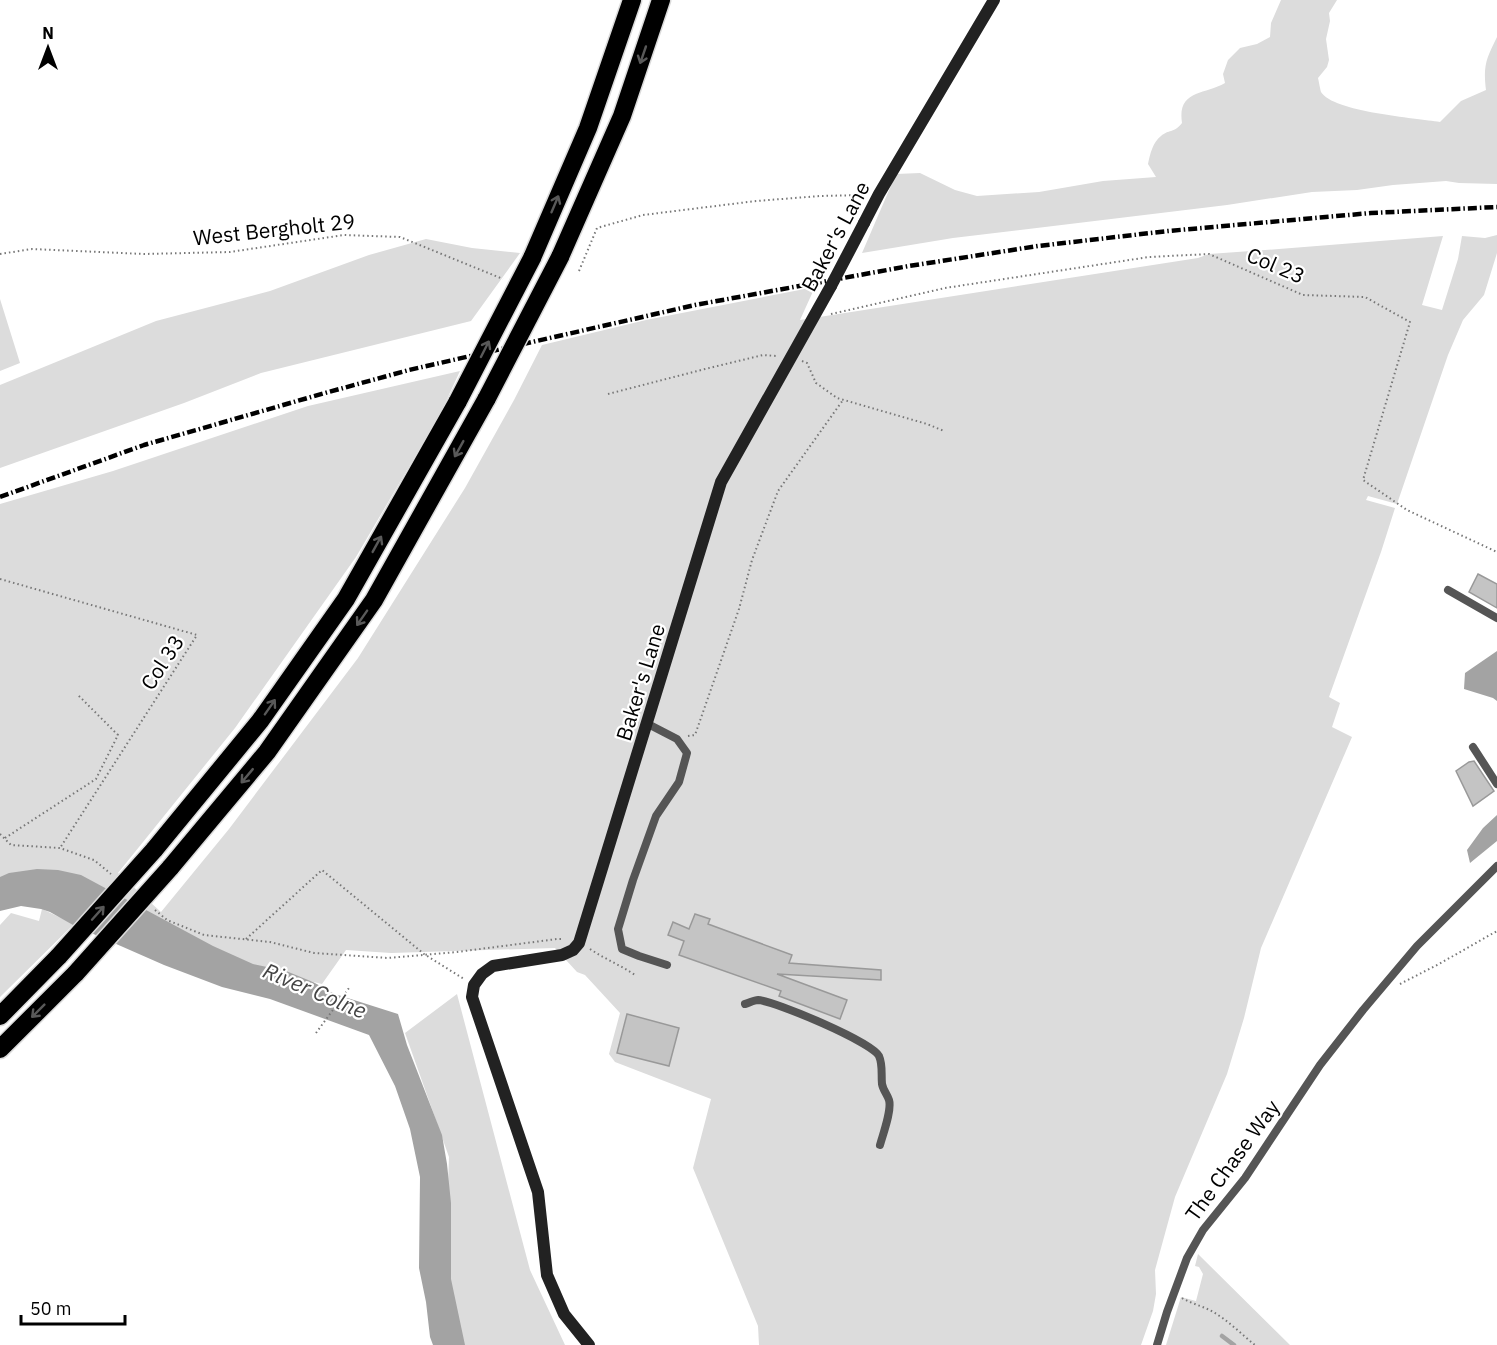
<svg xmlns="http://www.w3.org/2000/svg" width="1497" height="1345" viewBox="0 0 1497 1345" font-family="'IBM Plex Sans',sans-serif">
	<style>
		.green { fill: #dcdcdc }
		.water { fill: #a3a3a3 }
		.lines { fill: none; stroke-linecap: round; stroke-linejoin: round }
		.stream { stroke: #a3a3a3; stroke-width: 4.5 }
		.building { fill: #c4c4c4; stroke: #999; stroke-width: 1.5 }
		.highway-casing { stroke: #dbdbdb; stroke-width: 21 }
		.path { stroke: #777; stroke-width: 2; stroke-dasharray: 1.5 3; stroke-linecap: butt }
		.lane { stroke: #555; stroke-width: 8 }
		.secondary { stroke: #222; stroke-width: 12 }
		.highway { stroke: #000; stroke-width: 18 }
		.rail { stroke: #000; stroke-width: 4.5; stroke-dasharray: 9 3 1.5 3; stroke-linecap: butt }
		.highway-bridge-casing { stroke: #dbdbdb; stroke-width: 21; stroke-linecap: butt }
		.secondary-bridge { stroke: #222; stroke-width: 12 }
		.highway-bridge { stroke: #000; stroke-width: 18 }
		.oneway { stroke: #595959 }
		.labels { text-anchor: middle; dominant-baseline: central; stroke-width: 4.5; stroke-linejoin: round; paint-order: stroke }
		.street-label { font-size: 21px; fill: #000; stroke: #fff }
		.water-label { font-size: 22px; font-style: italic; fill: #444; stroke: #fff }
	</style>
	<rect width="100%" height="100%" fill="#fff"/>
	<!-- green -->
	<path class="green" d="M 1281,0 L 1337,0 L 1329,13 L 1330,21 L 1326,39 L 1329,60 L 1327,67 L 1318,78 C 1319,82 1320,89 1321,92 C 1333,112 1416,118 1440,122 L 1461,101 L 1486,90 C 1483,66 1486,59 1497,37 L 1497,184 L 1459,183 L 1446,181 L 1393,185 L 1357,190 L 1312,192 L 1227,205 L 953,238 L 862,253 L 896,174 L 920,173 L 955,190 L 977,196 L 1039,192 L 1103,181 L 1156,177 L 1148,164 C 1150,154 1153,142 1161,136 C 1169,129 1173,134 1182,123 C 1177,90 1204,95 1225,83 L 1223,74 L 1228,60 L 1240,48 L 1257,44 L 1270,37 L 1271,23 Z
		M 1497,235 L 1497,253 L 1484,295 L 1463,320 L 1448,355 L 1397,504 L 1368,496 L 1366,500 L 1395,508 L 1381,552 L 1329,697 L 1340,703 L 1332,727 L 1352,737 L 1261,948 L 1244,1018 L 1227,1074 L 1175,1197 L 1155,1270 L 1156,1294 L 1153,1311 L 1141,1345 L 759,1345 L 758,1326 L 693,1168 L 711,1099 L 615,1062 L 609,1054 L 620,1013 L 585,975 L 577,972 L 555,948 L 391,953 L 346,950 L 322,984 L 191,953 L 0,888 L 0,504 L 113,471 L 308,406 L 460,371 L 441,412 L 356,557 L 235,728 L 118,873 L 161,912 L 229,829 L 358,658 L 465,488 L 514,400 L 542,345 L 646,320 L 815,287 L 800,320 L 1198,258 L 1209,254 L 1279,249 L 1443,236 L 1422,305 L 1442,310 L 1458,259 L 1462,236 L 1485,238 Z
		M 426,239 L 472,248 L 520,253 L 471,321 L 261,373 L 184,403 L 0,468 L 0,385 L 156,321 L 270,291 L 369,255 Z
		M 0,299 L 20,363 L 0,371 Z
		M 42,909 L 74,924 L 0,997 L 0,925 L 11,913 L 39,921 Z
		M 457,994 L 530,1270 L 565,1345 L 459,1345 L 444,1288 L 449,1157 L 405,1033 Z
		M 1198,1254 L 1290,1345 L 1166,1345 L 1181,1297 L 1196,1301 L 1203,1274 L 1199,1267 L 1195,1266 Z"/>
	<!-- water -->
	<path class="water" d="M 1497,651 L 1497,701 L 1493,698 L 1464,689 L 1465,673 Z
		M 1497,815 L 1497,841 L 1470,863 L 1467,850 L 1483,828 Z
		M 37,869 L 58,870 L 81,875 L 213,946 L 253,964 L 286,971 L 313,982 L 335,994 L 398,1014 L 407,1045 L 442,1135 L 447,1164 L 451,1203 L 451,1279 L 465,1345 L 433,1345 L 430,1337 L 426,1302 L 419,1268 L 420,1177 L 410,1129 L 395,1086 L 369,1035 L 270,999 L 222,987 L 164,965 L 73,925 L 50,912 L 41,909 L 21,906 L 0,911 L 0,877 L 9,873 Z"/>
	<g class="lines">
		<!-- stream -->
		<path class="stream" d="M 1222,1336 L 1234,1345"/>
	</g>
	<!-- building -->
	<path class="building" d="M 1478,574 L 1497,584 L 1497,608 L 1469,592 Z
		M 1474,761 L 1494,791 L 1473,806 L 1456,771 L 1469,762 Z
		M 695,914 L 710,919 L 708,924 L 792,955 L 789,963 L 881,970 L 881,980 L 777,974 L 847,1000 L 840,1019 L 779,996 L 781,991 L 679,955 L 684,941 L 668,935 L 673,922 L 689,929 Z
		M 627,1014 L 679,1028 L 669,1066 L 617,1053 Z"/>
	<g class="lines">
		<!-- highway casing -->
		<g class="highway-casing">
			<path id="highway" d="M 560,257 L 622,116 L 661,0
				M 532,258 L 588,128 L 632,0
				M 154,850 L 260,721 L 346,599 L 458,401
				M 170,868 L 267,752 L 374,600 L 487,398
				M 0,1016 L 59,956
				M 0,1049 L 76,973"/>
		</g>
		<!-- path -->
		<path class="path" d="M 0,254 L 32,249 L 144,254 L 230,252 L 344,235 L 400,237 L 503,279
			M 579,271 L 597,228 L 643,215 L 756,201 L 820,196 L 864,195
			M 831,314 L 945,288 L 1149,257 L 1209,254 L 1303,295 L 1365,297 L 1410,322 L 1363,480 L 1407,510 L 1497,552
			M 802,361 L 807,363 L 816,383 L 837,398 L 927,424 L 944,431
			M 608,394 L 705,369 L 763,355 L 776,356
			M 0,579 L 197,635 L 60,848
			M 688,736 L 695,735 L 739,609 L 752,560 L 778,491 L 843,400
			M 0,834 L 11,845 L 60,848 L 94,860 L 111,874
			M 5,838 L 96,779 L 118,735 L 77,694
			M 155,910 L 167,920 L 204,935 L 270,942 L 314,953 L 388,958 L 457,952 L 557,939 L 563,939
			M 246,939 L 322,870 L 424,954 L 464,979
			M 590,949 C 605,959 620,965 635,975
			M 1400,984 L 1439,964 L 1497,931
			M 316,1033 L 349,988
			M 1182,1298 C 1192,1304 1203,1306 1213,1312 C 1228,1320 1242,1335 1255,1345"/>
		<!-- lane -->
		<path class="lane" d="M 1448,590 L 1497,618
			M 648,724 L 677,739 L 687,753 L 679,782 L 656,816 L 633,880 L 618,929 L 622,949 L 639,956 L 667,965
			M 1473,747 L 1497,784
			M 745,1004 C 749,1003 754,1000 758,1000 C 775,1001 872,1042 879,1056 C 883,1065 881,1074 882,1084 C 883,1090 887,1094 889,1100 C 892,1110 883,1134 880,1145
			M 1157,1345 L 1167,1312 L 1187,1258 L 1203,1230 L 1245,1178 L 1320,1065 L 1363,1010 L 1417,946 L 1497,866"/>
		<!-- secondary -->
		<path class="secondary" d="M 864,223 L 879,194 L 994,0
			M 589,1345 L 564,1314 L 547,1275 L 538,1192 L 472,997 L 474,985 L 482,974 L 493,966 L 562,955 L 573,950 L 579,943 L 721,482 L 831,286"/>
		<!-- highway -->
		<use href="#highway" class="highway"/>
		<!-- rail -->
		<path class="rail" d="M 0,497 L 144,445 L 325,393 L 409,370 L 695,305 L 909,266 L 1038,246 L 1168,231 L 1371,213 L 1497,207"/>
		<!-- highway-bridge casing -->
		<g class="highway-bridge-casing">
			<path id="highway-bridge" d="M 487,398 L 560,257
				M 458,401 L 532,258
				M 59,956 L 154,850
				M 76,973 L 170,868"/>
		</g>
		<!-- secondary-bridge -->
		<path class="secondary-bridge" d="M 831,286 L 864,223"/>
		<!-- highway-bridge -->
		<use href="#highway-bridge" class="highway-bridge"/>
	</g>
	<!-- one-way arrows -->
	<defs><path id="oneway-shaft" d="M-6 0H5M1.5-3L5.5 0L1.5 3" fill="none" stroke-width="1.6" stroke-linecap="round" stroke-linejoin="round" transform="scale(1.5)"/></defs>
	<g class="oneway">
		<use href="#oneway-shaft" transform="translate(643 55) rotate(109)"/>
		<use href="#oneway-shaft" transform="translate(555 204) rotate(-67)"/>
		<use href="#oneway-shaft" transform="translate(485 349) rotate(-63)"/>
		<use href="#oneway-shaft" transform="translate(459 449) rotate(119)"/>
		<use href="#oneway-shaft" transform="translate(377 544) rotate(-61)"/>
		<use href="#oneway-shaft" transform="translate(362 618) rotate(125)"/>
		<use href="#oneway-shaft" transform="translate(270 707) rotate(-55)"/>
		<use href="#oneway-shaft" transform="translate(247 776) rotate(130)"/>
		<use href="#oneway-shaft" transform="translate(98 913) rotate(-48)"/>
		<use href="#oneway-shaft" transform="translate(38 1011) rotate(135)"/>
	</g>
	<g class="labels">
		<!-- street labels -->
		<g class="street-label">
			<text transform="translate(274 229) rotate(-6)">West Bergholt 29</text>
			<text transform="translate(835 236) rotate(-62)">Baker's Lane</text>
			<text transform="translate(1276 265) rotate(23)">Col 23</text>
			<text transform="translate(162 662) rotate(-57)">Col 33</text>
			<text transform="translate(640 682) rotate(-73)">Baker's Lane</text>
			<text transform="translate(1232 1160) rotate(-54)">The Chase Way</text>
		</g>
		<!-- water labels -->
		<g class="water-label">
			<text transform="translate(315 990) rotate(23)">River Colne</text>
		</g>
	</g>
	<!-- north arrow -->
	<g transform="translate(48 48)" stroke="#ffffff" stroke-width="4.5" paint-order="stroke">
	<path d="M0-4.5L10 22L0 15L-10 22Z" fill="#000000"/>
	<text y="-9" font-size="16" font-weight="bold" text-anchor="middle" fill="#000000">N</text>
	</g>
	<!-- scale -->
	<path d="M21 1315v9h104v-9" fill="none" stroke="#000000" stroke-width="3"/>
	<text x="30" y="1315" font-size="18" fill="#000000" stroke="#ffffff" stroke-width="4.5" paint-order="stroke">50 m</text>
</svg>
